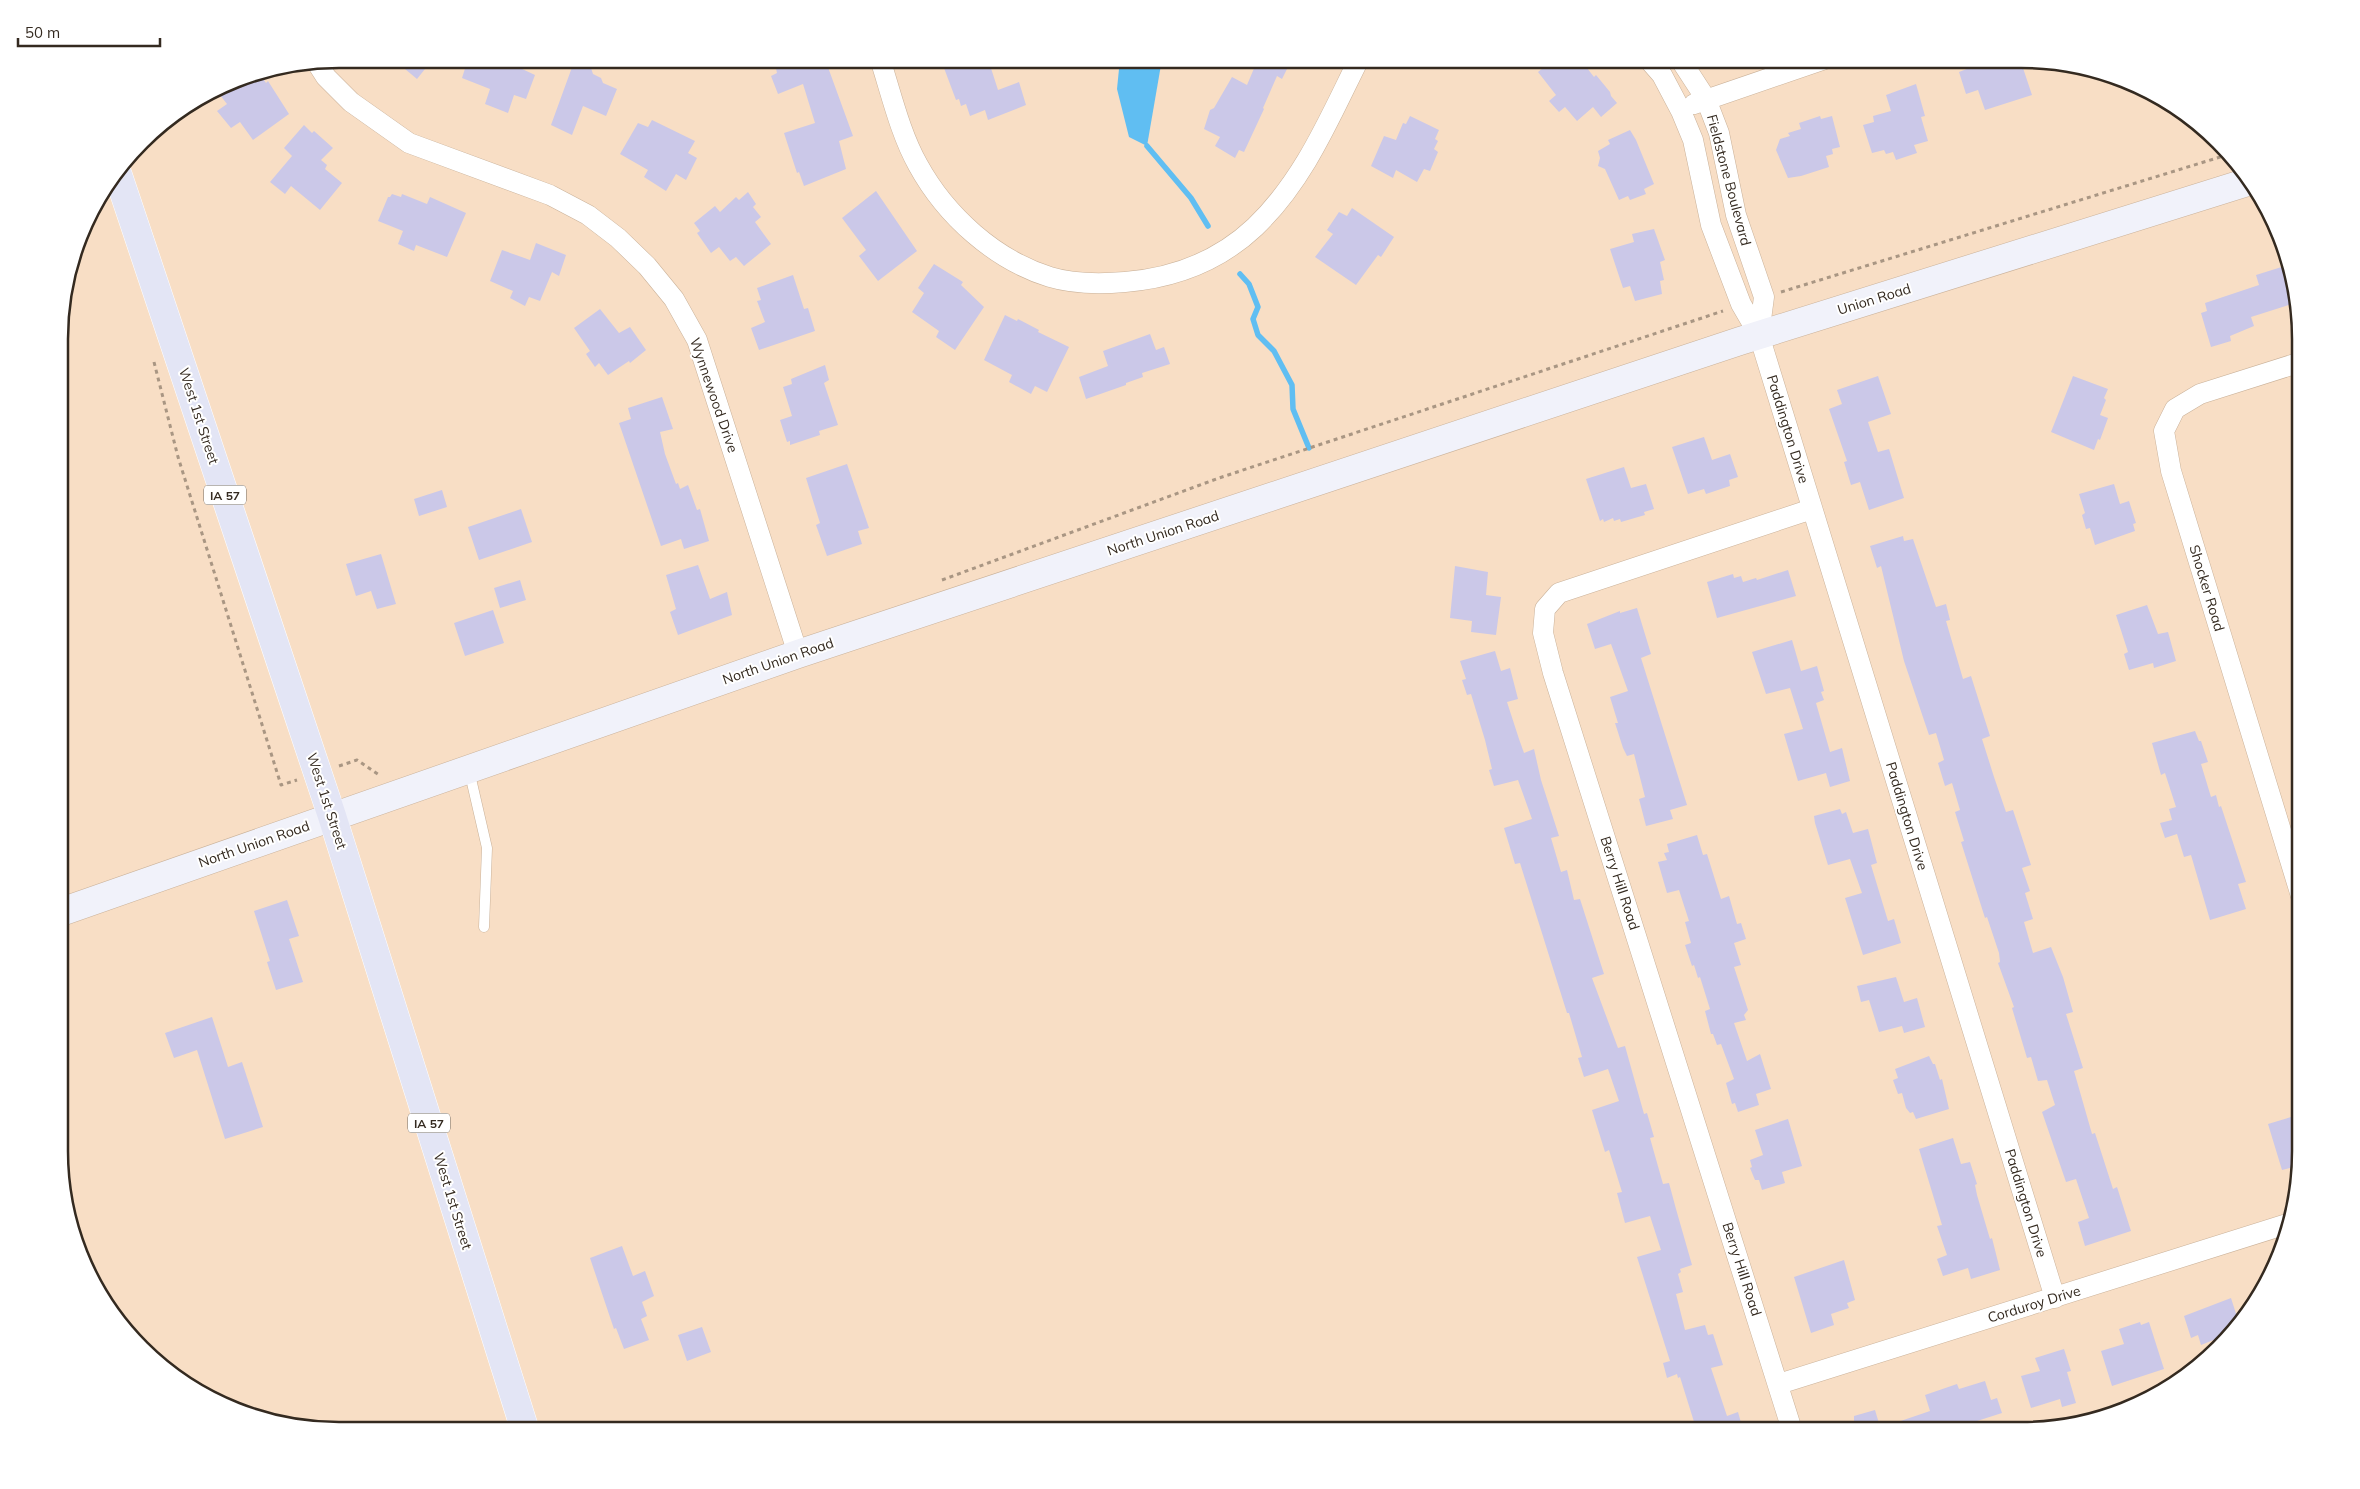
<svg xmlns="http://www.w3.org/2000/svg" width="2360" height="1489" viewBox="0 0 2360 1489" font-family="Mulish,sans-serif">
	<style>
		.water { fill: #60bef2 }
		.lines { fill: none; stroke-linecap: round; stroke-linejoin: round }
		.stream { stroke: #60bef2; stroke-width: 5.5 }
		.building { fill: #cbc8e8 }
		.service-casing { stroke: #cab29a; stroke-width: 11 }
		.minor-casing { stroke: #cab29a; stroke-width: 21 }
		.secondary-casing { stroke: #cab29a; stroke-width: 29 }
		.primary-casing { stroke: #fff; stroke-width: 29 }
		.path { stroke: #a99683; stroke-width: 3; stroke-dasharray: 4 4; stroke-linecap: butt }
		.service { stroke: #fff; stroke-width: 10 }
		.minor { stroke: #fff; stroke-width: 20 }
		.secondary { stroke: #f1f2fa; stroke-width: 28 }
		.primary { stroke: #e3e5f5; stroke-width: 28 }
		.labels { text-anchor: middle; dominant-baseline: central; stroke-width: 4; stroke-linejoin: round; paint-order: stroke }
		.shield { fill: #fff; stroke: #716a63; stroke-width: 1 }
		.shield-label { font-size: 12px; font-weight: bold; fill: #342a20 }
		.street-label { font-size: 14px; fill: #342a20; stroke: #fff }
		.rim { fill: none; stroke: #342a20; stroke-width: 2.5 }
	</style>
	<rect width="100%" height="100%" fill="#f8dec5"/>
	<!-- water -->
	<path class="water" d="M 1120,59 L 1162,59 L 1147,146 L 1129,137 L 1117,89 Z"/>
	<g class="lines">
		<!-- stream -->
		<path class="stream" d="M 1147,146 L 1191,198 L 1208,226
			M 1240,274 L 1249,284 L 1258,307 L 1253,319 L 1258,335 L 1274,351 L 1292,385 L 1293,409 L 1309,448"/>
	</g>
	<!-- building -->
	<path class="building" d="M 393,59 L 433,59 L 417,79 Z
		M 468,59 L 523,59 L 520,68 L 535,75 L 526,99 L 514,95 L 508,113 L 485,104 L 490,89 L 462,78 Z
		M 575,59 L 589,62 L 593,74 L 601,78 L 603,83 L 617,89 L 606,116 L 583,106 L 572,135 L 551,125 Z
		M 774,59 L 825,59 L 853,136 L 839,141 L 846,169 L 804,186 L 799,172 L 797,173 L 784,133 L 815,123 L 803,84 L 778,94 L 771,76 L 777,73 Z
		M 966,59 L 988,59 L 998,90 L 1019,82 L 1026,105 L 988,120 L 985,110 L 970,116 L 966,104 L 961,106 L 959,99 L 956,100 L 944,68 Z
		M 1258,59 L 1292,59 L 1282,79 L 1277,76 L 1263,108 L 1264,109 L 1244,152 L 1239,150 L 1235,158 L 1215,146 L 1220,137 L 1204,129 L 1210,110 L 1214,108 L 1232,77 L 1247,85 Z
		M 1554,59 L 1580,59 L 1594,77 L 1596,75 L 1610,92 L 1611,96 L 1617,103 L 1601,117 L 1593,107 L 1577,121 L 1565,107 L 1559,112 L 1549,101 L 1556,95 L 1538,72 Z
		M 2003,59 L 2020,59 L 2032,95 L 1985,110 L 1978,90 L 1966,94 L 1959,72 L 1990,60 L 1994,62 Z
		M 260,74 L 266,83 L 268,81 L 289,114 L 253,140 L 240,122 L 231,128 L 217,111 L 227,104 L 216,90 L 232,80 Z
		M 1916,84 L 1925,116 L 1921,117 L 1928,141 L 1914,145 L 1917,153 L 1896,160 L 1893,152 L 1886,154 L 1884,150 L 1872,153 L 1863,125 L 1874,122 L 1873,116 L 1891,111 L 1886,95 Z
		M 1410,116 L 1439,130 L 1435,139 L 1438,141 L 1434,149 L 1438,152 L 1430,171 L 1424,169 L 1417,182 L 1396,170 L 1393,178 L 1371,166 L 1384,136 L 1396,140 L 1403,123 L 1406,124 Z
		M 1820,116 L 1821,119 L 1832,116 L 1840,147 L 1832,149 L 1833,154 L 1826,156 L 1829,167 L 1801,176 L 1788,178 L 1776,150 L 1780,139 L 1790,136 L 1788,133 L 1801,129 L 1799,123 Z
		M 652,120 L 695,141 L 688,153 L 697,158 L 686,180 L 676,174 L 666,191 L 644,177 L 648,170 L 620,154 L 638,123 L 648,127 Z
		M 304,125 L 312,133 L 314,131 L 333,148 L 321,160 L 327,165 L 325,169 L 342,183 L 320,210 L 291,186 L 285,194 L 270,182 L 292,156 L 284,148 Z
		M 1630,130 L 1636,140 L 1654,184 L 1644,189 L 1646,194 L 1630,200 L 1628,196 L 1619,200 L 1605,169 L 1598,166 L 1600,158 L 1598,151 L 1610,144 L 1608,140 Z
		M 876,191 L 917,251 L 878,281 L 859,256 L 866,250 L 842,218 Z
		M 748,192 L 756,204 L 753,207 L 761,217 L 755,222 L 771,244 L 744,266 L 736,257 L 730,261 L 719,247 L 711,253 L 697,233 L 700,231 L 694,223 L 715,206 L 720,212 L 736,197 L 739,200 Z
		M 392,194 L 401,197 L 402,194 L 427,204 L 430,197 L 466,213 L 447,257 L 416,245 L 414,251 L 398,244 L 403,231 L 378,221 L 388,197 L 390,197 Z
		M 1352,208 L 1394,237 L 1381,257 L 1378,255 L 1356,285 L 1315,257 L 1333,234 L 1327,230 L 1339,212 L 1347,216 Z
		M 1654,229 L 1665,260 L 1660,262 L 1664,280 L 1660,281 L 1662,294 L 1635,301 L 1630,286 L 1623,288 L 1610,249 L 1634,242 L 1632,234 Z
		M 536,243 L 566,255 L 559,276 L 552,272 L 540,301 L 529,297 L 525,306 L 510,298 L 513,291 L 490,281 L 502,250 L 530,260 Z
		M 934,264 L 963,282 L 961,285 L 984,307 L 955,350 L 936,337 L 939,331 L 912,312 L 924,293 L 918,288 Z
		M 2291,264 L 2298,302 L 2251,317 L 2254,326 L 2230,336 L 2231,341 L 2211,347 L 2201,313 L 2207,311 L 2205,303 L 2259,285 L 2256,275 Z
		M 793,275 L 804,309 L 808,308 L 815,331 L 759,350 L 751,328 L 765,322 L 757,301 L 761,300 L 757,288 Z
		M 600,309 L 619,333 L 630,327 L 646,350 L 630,363 L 629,361 L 608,375 L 599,363 L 595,367 L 586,354 L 590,351 L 574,328 Z
		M 1005,315 L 1017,321 L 1018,319 L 1039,330 L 1038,332 L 1069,347 L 1047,392 L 1035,386 L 1031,394 L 1009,382 L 1012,375 L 984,360 Z
		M 1150,334 L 1156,350 L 1164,347 L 1170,364 L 1142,373 L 1143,377 L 1126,383 L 1126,385 L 1086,399 L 1079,377 L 1108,366 L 1103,351 Z
		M 825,365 L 829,380 L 824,383 L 838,425 L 819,431 L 820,435 L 790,445 L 790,441 L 787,442 L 780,420 L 792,416 L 783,387 L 792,384 L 791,379 Z
		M 1878,376 L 1891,414 L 1868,422 L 1878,452 L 1889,449 L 1904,498 L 1869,510 L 1860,482 L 1851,485 L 1844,462 L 1847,461 L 1829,409 L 1842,404 L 1837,390 Z
		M 2073,376 L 2108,389 L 2104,398 L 2106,400 L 2100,415 L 2108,418 L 2100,440 L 2098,439 L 2094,450 L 2051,432 Z
		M 662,397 L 673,429 L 660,432 L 665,454 L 676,484 L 678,483 L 680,489 L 688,485 L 697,510 L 700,509 L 709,541 L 684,549 L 681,539 L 661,546 L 619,423 L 631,419 L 628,408 Z
		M 1704,437 L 1712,460 L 1730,454 L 1738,477 L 1729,480 L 1730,486 L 1706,494 L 1704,489 L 1688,494 L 1672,447 Z
		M 847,464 L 869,528 L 858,531 L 862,544 L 827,556 L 816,525 L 820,523 L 806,478 Z
		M 1624,467 L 1631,488 L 1646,484 L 1654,509 L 1644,512 L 1645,515 L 1621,522 L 1620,519 L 1614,521 L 1613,518 L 1604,522 L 1603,519 L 1600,521 L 1586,479 Z
		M 2114,484 L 2120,504 L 2129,501 L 2136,523 L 2133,524 L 2135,531 L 2095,545 L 2090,528 L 2086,529 L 2082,515 L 2085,513 L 2079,494 Z
		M 442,490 L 447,507 L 419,516 L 414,499 Z
		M 521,509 L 532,542 L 479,560 L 468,527 Z
		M 1903,536 L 1904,541 L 1913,539 L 1936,607 L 1946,604 L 1950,620 L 1946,621 L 1963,679 L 1971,676 L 1990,736 L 1982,739 L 1994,777 L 2006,812 L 2013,810 L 2031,865 L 2022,868 L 2030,891 L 2025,893 L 2033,919 L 2024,922 L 2033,953 L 2051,947 L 2063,977 L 2073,1012 L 2066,1014 L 2083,1068 L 2074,1071 L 2092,1134 L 2095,1133 L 2113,1189 L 2117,1187 L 2131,1231 L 2085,1246 L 2078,1222 L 2089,1218 L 2076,1179 L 2066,1182 L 2042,1112 L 2055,1105 L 2047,1080 L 2038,1081 L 2031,1057 L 2027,1058 L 2012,1008 L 2014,1007 L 1998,963 L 2000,962 L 1999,953 L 1987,917 L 1985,918 L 1961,842 L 1964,841 L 1955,812 L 1960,810 L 1952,783 L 1945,786 L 1938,763 L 1944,760 L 1936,733 L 1929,735 L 1904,661 L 1881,566 L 1877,568 L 1870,546 Z
		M 381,554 L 396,604 L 377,609 L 371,591 L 356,596 L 346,564 Z
		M 698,565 L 710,599 L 727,592 L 732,615 L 678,635 L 670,612 L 676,609 L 666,575 Z
		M 1455,566 L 1488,572 L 1486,595 L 1501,597 L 1496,635 L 1471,632 L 1472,621 L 1450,618 Z
		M 1788,570 L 1796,596 L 1717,618 L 1707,582 L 1733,574 L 1734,578 L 1741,576 L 1743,582 L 1756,578 L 1757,580 Z
		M 520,580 L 526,600 L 500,608 L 494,588 Z
		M 2147,605 L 2158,634 L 2168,632 L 2176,661 L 2154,668 L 2153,663 L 2129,670 L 2124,654 L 2128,652 L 2116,615 Z
		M 1637,608 L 1651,654 L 1641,658 L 1687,805 L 1670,810 L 1673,819 L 1646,826 L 1639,799 L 1645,797 L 1634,754 L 1627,756 L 1623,748 L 1615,723 L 1618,723 L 1610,697 L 1628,691 L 1611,644 L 1595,649 L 1587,624 L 1620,611 L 1620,613 Z
		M 493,610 L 504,643 L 465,656 L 454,623 Z
		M 1792,640 L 1801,671 L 1817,666 L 1824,691 L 1821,692 L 1824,700 L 1816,703 L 1830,752 L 1842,748 L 1850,781 L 1830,787 L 1826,773 L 1798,781 L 1784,734 L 1803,729 L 1790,688 L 1766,694 L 1752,652 Z
		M 1495,651 L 1501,671 L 1510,668 L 1518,699 L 1507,702 L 1519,739 L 1524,753 L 1534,749 L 1541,780 L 1559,836 L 1551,838 L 1561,872 L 1567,870 L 1574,900 L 1580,899 L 1604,974 L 1592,978 L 1618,1048 L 1625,1046 L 1644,1114 L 1647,1113 L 1654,1137 L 1650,1138 L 1663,1184 L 1669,1183 L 1676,1209 L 1692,1265 L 1680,1269 L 1681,1272 L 1678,1274 L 1683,1292 L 1676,1294 L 1685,1330 L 1705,1325 L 1708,1335 L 1713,1334 L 1723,1365 L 1711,1368 L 1727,1416 L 1738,1412 L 1743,1430 L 1694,1430 L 1693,1426 L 1695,1425 L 1680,1377 L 1678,1378 L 1677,1374 L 1667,1378 L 1663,1363 L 1670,1361 L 1637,1257 L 1661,1250 L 1650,1216 L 1625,1223 L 1617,1193 L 1622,1192 L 1609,1150 L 1605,1152 L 1592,1110 L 1619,1101 L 1608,1069 L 1584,1077 L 1578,1058 L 1582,1057 L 1569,1013 L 1567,1013 L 1520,863 L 1515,864 L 1504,828 L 1532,819 L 1518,780 L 1494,786 L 1489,770 L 1492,769 L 1485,740 L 1471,694 L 1467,695 L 1462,680 L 1466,679 L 1460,661 Z
		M 2195,731 L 2199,741 L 2201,741 L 2208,762 L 2201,764 L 2211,797 L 2216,795 L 2219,807 L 2221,806 L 2246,882 L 2238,884 L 2246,909 L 2210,920 L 2191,855 L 2184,857 L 2177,834 L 2165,838 L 2160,823 L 2172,820 L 2169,809 L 2176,807 L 2165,773 L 2161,775 L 2152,743 Z
		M 1840,809 L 1842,814 L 1846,812 L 1853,833 L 1868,829 L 1877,863 L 1871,865 L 1888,921 L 1894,919 L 1901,943 L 1863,955 L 1845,898 L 1862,893 L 1850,859 L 1828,865 L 1815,823 L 1814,816 Z
		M 1697,835 L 1703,855 L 1707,854 L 1721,899 L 1729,896 L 1737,924 L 1741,923 L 1746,939 L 1734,943 L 1741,965 L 1734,967 L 1748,1010 L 1744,1015 L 1746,1020 L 1734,1023 L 1747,1061 L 1760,1054 L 1771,1089 L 1756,1094 L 1759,1105 L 1738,1112 L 1735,1103 L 1732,1104 L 1726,1083 L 1734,1079 L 1721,1044 L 1717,1045 L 1713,1034 L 1711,1034 L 1705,1011 L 1710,1009 L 1700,977 L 1698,978 L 1694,965 L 1692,966 L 1685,945 L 1691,943 L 1685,922 L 1689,921 L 1679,890 L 1667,893 L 1658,862 L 1667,860 L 1664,853 L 1669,852 L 1667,844 Z
		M 287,900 L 299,936 L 289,939 L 303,982 L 276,990 L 267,962 L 270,961 L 254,911 Z
		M 1896,977 L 1904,1002 L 1917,998 L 1925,1027 L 1904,1033 L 1902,1026 L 1879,1032 L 1869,1000 L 1861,1002 L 1857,986 Z
		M 212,1017 L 228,1067 L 242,1062 L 263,1127 L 225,1139 L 197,1050 L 174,1058 L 165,1033 Z
		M 1929,1056 L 1933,1064 L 1935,1064 L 1940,1080 L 1942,1079 L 1949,1109 L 1916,1119 L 1913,1112 L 1910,1113 L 1906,1108 L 1902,1093 L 1898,1094 L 1893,1080 L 1898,1078 L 1895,1069 Z
		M 2301,1114 L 2301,1165 L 2282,1170 L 2268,1124 Z
		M 1788,1119 L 1802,1166 L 1782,1172 L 1785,1183 L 1762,1190 L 1759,1180 L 1755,1180 L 1750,1168 L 1752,1167 L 1750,1160 L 1763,1155 L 1755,1130 Z
		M 1953,1138 L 1961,1164 L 1970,1162 L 1977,1184 L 1975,1185 L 1977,1195 L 1990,1239 L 1992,1238 L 2000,1270 L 1971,1279 L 1968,1268 L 1943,1276 L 1937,1259 L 1947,1255 L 1937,1226 L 1942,1225 L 1919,1149 Z
		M 622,1246 L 633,1276 L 645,1271 L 654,1296 L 642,1302 L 647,1316 L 641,1319 L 649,1340 L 624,1349 L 616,1328 L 614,1329 L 590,1258 Z
		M 1844,1260 L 1855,1300 L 1847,1303 L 1849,1308 L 1831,1314 L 1834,1325 L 1811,1333 L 1794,1277 Z
		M 2231,1298 L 2239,1323 L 2218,1347 L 2216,1339 L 2201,1345 L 2198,1335 L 2191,1338 L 2184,1316 Z
		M 2140,1322 L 2141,1325 L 2149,1322 L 2164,1369 L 2112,1386 L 2101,1351 L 2124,1344 L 2119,1329 Z
		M 702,1327 L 711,1352 L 687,1361 L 678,1335 Z
		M 2064,1349 L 2071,1371 L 2067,1372 L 2076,1403 L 2062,1407 L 2060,1399 L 2031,1408 L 2021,1376 L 2040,1371 L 2035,1358 Z
		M 1985,1381 L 1991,1400 L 1997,1398 L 2002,1413 L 1949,1430 L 1883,1430 L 1883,1427 L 1930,1411 L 1925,1395 L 1957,1384 L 1959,1389 Z
		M 1875,1410 L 1881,1430 L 1854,1430 L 1854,1416 Z"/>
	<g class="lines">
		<!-- service casing -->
		<g class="service-casing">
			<path id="service" d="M 469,770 L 487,848 L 484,927"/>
		</g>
		<!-- minor casing -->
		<g class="minor-casing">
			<path id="minor" d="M 880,59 C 891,93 900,133 918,165 C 946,216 995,260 1050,277 C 1073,284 1101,284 1125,282 C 1173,278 1219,261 1255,227 C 1304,180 1329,119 1359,59
				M 1648,59 L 1662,75 L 1681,111 L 1693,140 L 1711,225 L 1741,304 L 1759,335 L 2055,1298
				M 1680,59 L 1706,99 L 1719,133 L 1736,215 L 1764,297 L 1759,335
				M 317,63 L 326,77 L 351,102 L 409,143 L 550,195 L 588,215 L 618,238 L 647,266 L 674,299 L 697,340 L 798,654
				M 1694,104 L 1825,59
				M 2301,362 L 2200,394 L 2175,409 L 2164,431 L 2171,471 L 2301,896
				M 1779,1384 L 2290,1223
				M 1792,1430 L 1553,673 L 1543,633 L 1545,609 L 1559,593 L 1812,509"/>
		</g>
		<!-- secondary casing -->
		<g class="secondary-casing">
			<path id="secondary" d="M 61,912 L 798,654 L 1740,341 L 2251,181"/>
		</g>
		<!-- primary casing -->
		<g class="primary-casing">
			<path id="primary" d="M 118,175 L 332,816 L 525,1430"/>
		</g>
		<!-- path -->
		<path class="path" d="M 1781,292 L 2230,154
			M 154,362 L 178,457 L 281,785 L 297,780
			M 942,580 L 1219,478 L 1723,311
			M 339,766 L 357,760 L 379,775"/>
		<!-- service -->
		<use href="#service" class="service"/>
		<!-- minor -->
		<use href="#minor" class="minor"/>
		<!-- secondary -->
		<use href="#secondary" class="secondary"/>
		<!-- primary -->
		<use href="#primary" class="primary"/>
	</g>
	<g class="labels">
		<!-- shield labels -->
		<g class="shield">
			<rect x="204" y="485.5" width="42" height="19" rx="4"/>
			<rect x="408" y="1113.5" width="42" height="19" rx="4"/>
		</g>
		<g class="shield-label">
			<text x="225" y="495">IA 57</text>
			<text x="429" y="1123">IA 57</text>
		</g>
		<!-- street labels -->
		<g class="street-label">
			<text transform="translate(1729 180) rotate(75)">Fieldstone Boulevard</text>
			<text transform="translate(1874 299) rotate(-17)">Union Road</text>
			<text transform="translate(714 395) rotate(71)">Wynnewood Drive</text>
			<text transform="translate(199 416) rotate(72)">West 1st Street</text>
			<text transform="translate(1788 429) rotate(73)">Paddington Drive</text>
			<text transform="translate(1163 533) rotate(-18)">North Union Road</text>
			<text transform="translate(2207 588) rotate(73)">Shocker Road</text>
			<text transform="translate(778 661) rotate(-19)">North Union Road</text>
			<text transform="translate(327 801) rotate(72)">West 1st Street</text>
			<text transform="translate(1907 816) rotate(73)">Paddington Drive</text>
			<text transform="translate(254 844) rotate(-19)">North Union Road</text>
			<text transform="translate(1620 883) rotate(72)">Berry Hill Road</text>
			<text transform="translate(453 1201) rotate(73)">West 1st Street</text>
			<text transform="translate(2026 1203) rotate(73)">Paddington Drive</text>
			<text transform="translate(1742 1269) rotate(72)">Berry Hill Road</text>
			<text transform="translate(2034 1304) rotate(-17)">Corduroy Drive</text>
		</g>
	</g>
	<!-- crop -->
	<path d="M0 0H2360V1489H0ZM339 68H2021A271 271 0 0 1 2292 339V1151A271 271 0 0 1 2021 1422H339A271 271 0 0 1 68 1151V339A271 271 0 0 1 339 68Z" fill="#fff" fill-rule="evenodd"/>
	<path class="rim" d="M339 68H2021A271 271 0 0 1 2292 339V1151A271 271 0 0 1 2021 1422H339A271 271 0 0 1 68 1151V339A271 271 0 0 1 339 68Z"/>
	<!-- scale -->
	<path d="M18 38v8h142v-8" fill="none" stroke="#342a20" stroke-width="2.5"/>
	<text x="25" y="38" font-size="15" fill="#342a20" stroke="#ffffff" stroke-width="4" paint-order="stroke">50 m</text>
</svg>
